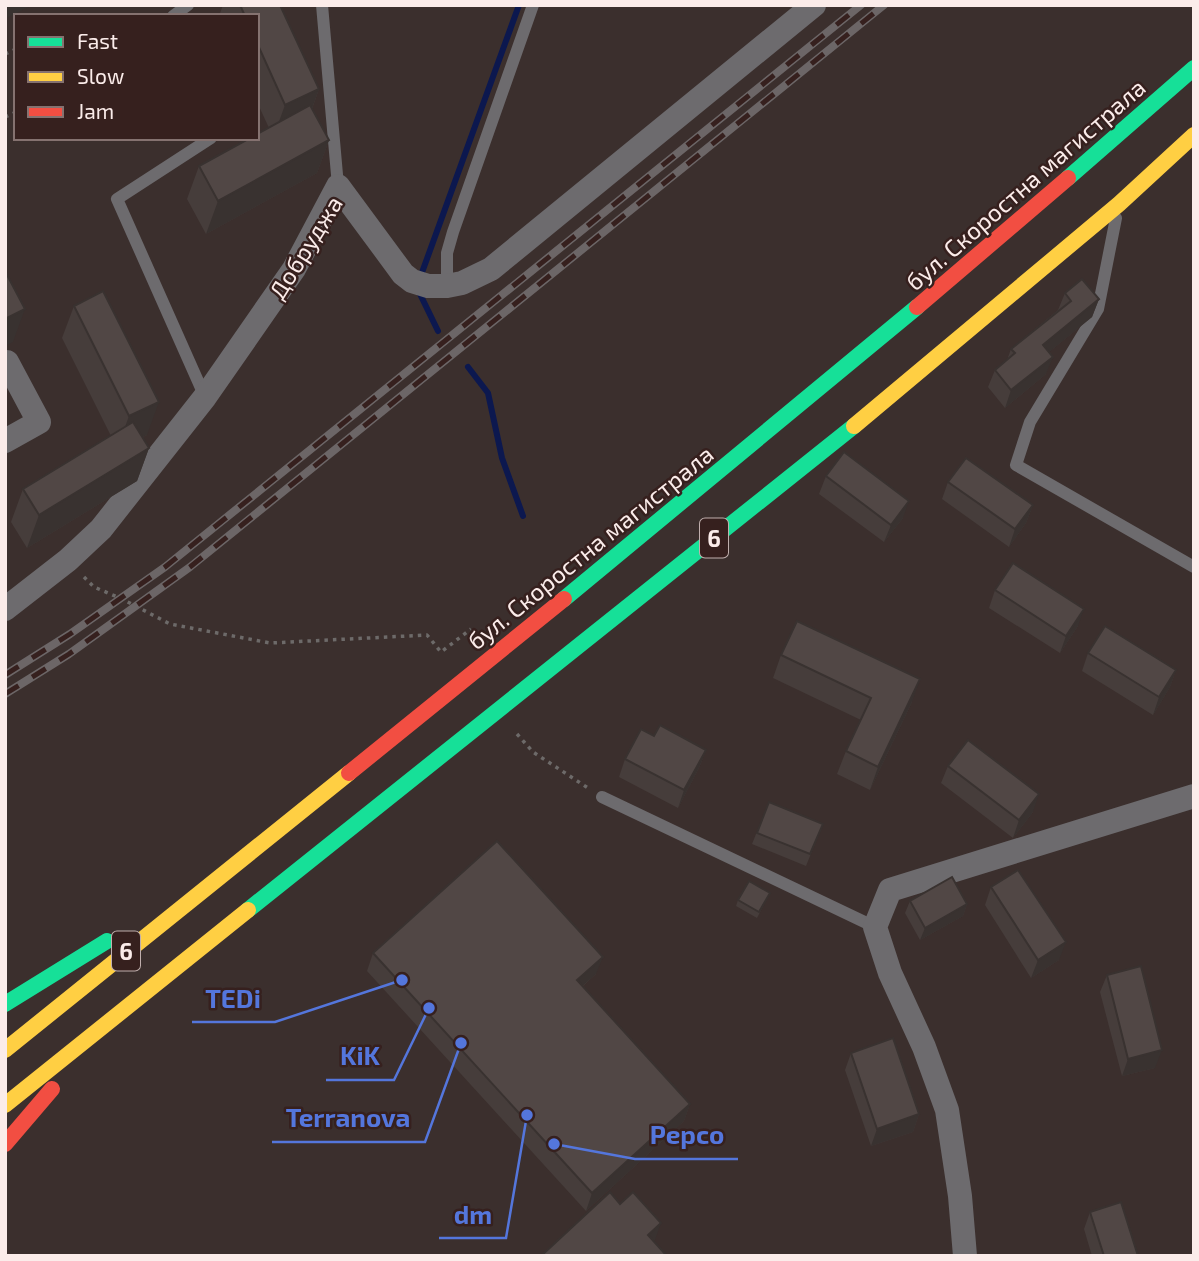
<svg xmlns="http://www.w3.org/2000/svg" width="1199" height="1261" viewBox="0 0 1199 1261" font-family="'Exo 2',sans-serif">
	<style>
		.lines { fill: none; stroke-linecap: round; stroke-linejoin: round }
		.stream { stroke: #0c184f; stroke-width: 6 }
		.path { stroke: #6d6a69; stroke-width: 3.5; stroke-dasharray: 3.5 5; stroke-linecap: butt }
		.lane { stroke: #6d6b6e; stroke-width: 12 }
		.street { stroke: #6d6b6e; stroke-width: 24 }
		.fast { stroke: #16e098; stroke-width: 16 }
		.slow { stroke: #ffcf43; stroke-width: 16 }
		.jam { stroke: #f24e42; stroke-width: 16 }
		.rail-casing { stroke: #6c6667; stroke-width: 8 }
		.rail { stroke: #36201e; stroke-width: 5; stroke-dasharray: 16; stroke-linecap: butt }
		.wall { fill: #463d3b }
		.shaded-wall { fill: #393230 }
		.building { fill: #514745; stroke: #393230; stroke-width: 2 }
		.labels { text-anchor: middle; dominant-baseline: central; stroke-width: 5; stroke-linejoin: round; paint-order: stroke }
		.shield { fill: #36201e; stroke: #c0afad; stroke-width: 2 }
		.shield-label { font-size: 23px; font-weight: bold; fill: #fbecea }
		.street-label { font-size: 24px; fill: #fbecea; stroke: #36201e }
		.leader { fill: none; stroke: #5476dc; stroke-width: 2.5 }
		.callout-dot { fill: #5476dc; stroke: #36201e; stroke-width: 2.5 }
		.callout-label { font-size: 26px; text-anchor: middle; font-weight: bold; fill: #5476dc; stroke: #36201e; stroke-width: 5; stroke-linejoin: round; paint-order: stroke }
	</style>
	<rect width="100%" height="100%" fill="#3b2f2d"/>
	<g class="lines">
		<!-- stream -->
		<path class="stream" d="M 420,278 L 519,5
			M 420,289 L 420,294 L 438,331
			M 468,367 L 488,393 L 502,458 L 523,516"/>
		<!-- path -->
		<path class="path" d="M 5,54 L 16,49
			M 5,117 L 16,112
			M 84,577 L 94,587 L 122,599 L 170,624 L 270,643 L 427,635 L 441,652 L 471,629
			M 517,734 L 533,752 L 588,788"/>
		<!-- lane -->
		<path class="lane" d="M 322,5 L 338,186
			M 173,16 L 188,5
			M 1116,218 L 1098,309 L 1030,422 L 1016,465 L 1194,567
			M 447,286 L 447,253 L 453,232 L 533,5
			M 205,397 L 117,199 L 211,138
			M 602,797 L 875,927"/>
		<!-- street -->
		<path class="street" d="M 5,441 L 39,422 L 7,362
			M 5,609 L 68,560 L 101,529 L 205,397 L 294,269 L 338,186 L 403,274 L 412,281 L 428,286 L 447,286 L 462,283 L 491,269 L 814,5
			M 965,1256 L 960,1196 L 947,1110 L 924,1047 L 890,973 L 875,927 L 890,890 L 1194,796"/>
		<!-- fast -->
		<path class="fast" d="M 1068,178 L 1194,68
			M 564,599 L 917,307
			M 248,910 L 854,426
			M 5,1004 L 107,941"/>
		<!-- slow -->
		<path class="slow" d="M 854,426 L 1119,204 L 1194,135
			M 5,1050 L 349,773
			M 5,1105 L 248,910"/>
		<!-- jam -->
		<path class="jam" d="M 917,307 L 1068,178
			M 349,773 L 564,599
			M 5,1144 L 52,1089"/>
		<!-- rail casing -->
		<g class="rail-casing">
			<path id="rail" d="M 5,675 L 70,634 L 165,567 L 861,5
				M 5,694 L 69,654 L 190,567 L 884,5"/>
		</g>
		<!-- rail -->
		<use href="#rail" class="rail"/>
	</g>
	<!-- wall -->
	<path class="wall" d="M 223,5 L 240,5 L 241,7 L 240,5 L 280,5 L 319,89 L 312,109 L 329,140 L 317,173 L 206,234 L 187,199 L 199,166 L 250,138 L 257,138 L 257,134 L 269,128 L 257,102 L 257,16 L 219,16 Z
		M 1065,293 L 1099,299 L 1092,317 L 1049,352 L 1046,374 L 1005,408 L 988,387 L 995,370 L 1007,360 L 1011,349 L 1058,310 Z
		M 74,306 L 147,435 L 143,437 L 149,448 L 137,481 L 27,548 L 11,522 L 23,489 L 111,436 L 62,338 Z
		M 826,476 L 903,518 L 884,542 L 819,494 Z
		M 948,482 L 1033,505 L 1026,523 L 1009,547 L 942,499 Z
		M 995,590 L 1078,626 L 1060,653 L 989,608 Z
		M 1088,653 L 1176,670 L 1170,687 L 1153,715 L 1082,671 Z
		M 781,655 L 912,702 L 870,790 L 837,774 L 846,751 L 861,720 L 773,678 Z
		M 654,736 L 706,750 L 699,768 L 678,808 L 619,777 L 625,759 Z
		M 948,766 L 1033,812 L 1013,838 L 941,783 Z
		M 769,802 L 823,824 L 806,866 L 752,844 Z
		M 991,887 L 1059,960 L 1031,978 L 985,905 Z
		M 770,893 L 757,918 L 736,906 L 738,900 Z
		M 910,901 L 967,904 L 963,916 L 920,940 L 905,913 Z
		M 373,953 L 596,974 L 583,986 L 690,1104 L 684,1121 L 586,1211 L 367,971 Z
		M 1107,975 L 1155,1068 L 1122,1076 L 1100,992 Z
		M 851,1053 L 919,1114 L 913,1132 L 871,1146 L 845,1070 Z
		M 1090,1212 L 1138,1256 L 1092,1256 L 1084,1229 Z"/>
	<!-- shaded-wall -->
	<path class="shaded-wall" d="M 5,5 L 32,5 L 5,19 Z
		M 319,89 L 307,122 L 273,138 L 285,105 Z
		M 329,140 L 317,173 L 206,234 L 218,201 Z
		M 1099,299 L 1092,317 L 1037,362 L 1043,345 Z
		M 25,309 L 13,342 L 5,346 L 5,319 Z
		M 1053,357 L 1046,374 L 1005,408 L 1011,390 Z
		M 159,402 L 147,435 L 117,449 L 129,416 Z
		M 149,448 L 137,481 L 27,548 L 39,515 Z
		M 909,501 L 903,518 L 884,542 L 891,525 Z
		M 1033,505 L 1026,523 L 1009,547 L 1015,529 Z
		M 1084,609 L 1078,626 L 1060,653 L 1066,636 Z
		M 1176,670 L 1170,687 L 1153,715 L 1159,697 Z
		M 920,679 L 912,702 L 870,790 L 878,767 Z
		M 706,750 L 699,768 L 678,808 L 684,790 Z
		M 1039,794 L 1033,812 L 1013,838 L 1019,820 Z
		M 967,904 L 963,916 L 920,940 L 925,928 Z
		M 1066,942 L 1059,960 L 1031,978 L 1038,960 Z
		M 603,957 L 596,974 L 570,997 L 577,980 Z
		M 1162,1050 L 1155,1068 L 1122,1076 L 1128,1059 Z
		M 690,1104 L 684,1121 L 586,1211 L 592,1193 Z
		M 919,1114 L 913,1132 L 871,1146 L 877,1129 Z
		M 661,1223 L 655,1240 L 642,1252 L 648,1235 Z"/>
	<!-- building -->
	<path class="building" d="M 240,5 L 280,5 L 319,89 L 285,105 L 257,43 L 257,16 L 245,16 Z
		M 310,105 L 329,140 L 218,201 L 199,166 L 250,138 L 257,138 L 257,134 Z
		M 5,271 L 25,309 L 5,319 Z
		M 1082,279 L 1099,299 L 1043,345 L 1053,357 L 1011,390 L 995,370 L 1015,353 L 1011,349 L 1071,301 L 1065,293 Z
		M 103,291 L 159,402 L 129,416 L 74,306 Z
		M 133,422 L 149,448 L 39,515 L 23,489 Z
		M 844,452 L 909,501 L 891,525 L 826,476 Z
		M 966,458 L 1033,505 L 1015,529 L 948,482 Z
		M 1013,563 L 1084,609 L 1066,636 L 995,590 Z
		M 797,621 L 920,679 L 878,767 L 846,751 L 871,698 L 781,655 Z
		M 1105,626 L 1176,670 L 1159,697 L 1088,653 Z
		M 660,725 L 706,750 L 684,790 L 625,759 L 641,729 L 654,736 Z
		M 968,740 L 1039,794 L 1019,820 L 948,766 Z
		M 769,802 L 823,824 L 810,854 L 757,833 Z
		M 497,841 L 603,957 L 577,980 L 690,1104 L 592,1193 L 373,953 Z
		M 1018,870 L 1066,942 L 1038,960 L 991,887 Z
		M 952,877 L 967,904 L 925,928 L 910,901 Z
		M 749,881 L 770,893 L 759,912 L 738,900 Z
		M 1141,966 L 1162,1050 L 1128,1059 L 1107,975 Z
		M 893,1038 L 919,1114 L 877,1129 L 851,1053 Z
		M 610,1192 L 620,1204 L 633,1192 L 661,1223 L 648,1235 L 667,1256 L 541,1256 Z
		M 1121,1202 L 1138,1256 L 1104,1256 L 1090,1212 Z"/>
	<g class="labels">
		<!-- shield labels -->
		<g class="shield">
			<rect x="700" y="518.5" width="28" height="39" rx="5"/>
			<rect x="112" y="931.5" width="28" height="39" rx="5"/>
		</g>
		<g class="shield-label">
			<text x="714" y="538">6</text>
			<text x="126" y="951">6</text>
		</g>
		<!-- street labels -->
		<g class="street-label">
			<text transform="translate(1025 184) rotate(-41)">бул. Скоростна магистрала</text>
			<text transform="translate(305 247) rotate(-58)">Добруджа</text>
			<text transform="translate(590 547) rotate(-39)">бул. Скоростна магистрала</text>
		</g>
	</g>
	<!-- callouts -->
	<path class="leader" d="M402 980L275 1022H192M429 1008L394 1080H326M461 1043L425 1142H272M554 1144L635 1159H738M527 1115L506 1238H439"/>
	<g class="callout-dot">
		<circle cx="402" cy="980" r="7"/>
		<circle cx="429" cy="1008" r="7"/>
		<circle cx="461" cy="1043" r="7"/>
		<circle cx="554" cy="1144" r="7"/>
		<circle cx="527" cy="1115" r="7"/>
	</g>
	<g class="callout-label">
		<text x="233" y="1008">TEDi</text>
		<text x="360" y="1065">KiK</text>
		<text x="348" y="1127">Terranova</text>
		<text x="687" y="1144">Pepco</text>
		<text x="473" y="1224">dm</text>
	</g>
	<!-- border -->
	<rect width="1199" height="1261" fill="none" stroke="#fbecea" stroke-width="14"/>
	<!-- legend -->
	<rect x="14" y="14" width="245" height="126" fill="#36201e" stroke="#857270" stroke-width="2"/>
	<rect x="28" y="37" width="35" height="10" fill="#16e098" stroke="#857270" stroke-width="2"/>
	<text x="77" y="49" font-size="21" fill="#fbecea">Fast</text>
	<rect x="28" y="72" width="35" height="10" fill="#ffcf43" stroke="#857270" stroke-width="2"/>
	<text x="77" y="84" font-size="21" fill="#fbecea">Slow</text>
	<rect x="28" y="107" width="35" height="10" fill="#f24e42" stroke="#857270" stroke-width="2"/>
	<text x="77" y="119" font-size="21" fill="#fbecea">Jam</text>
</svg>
